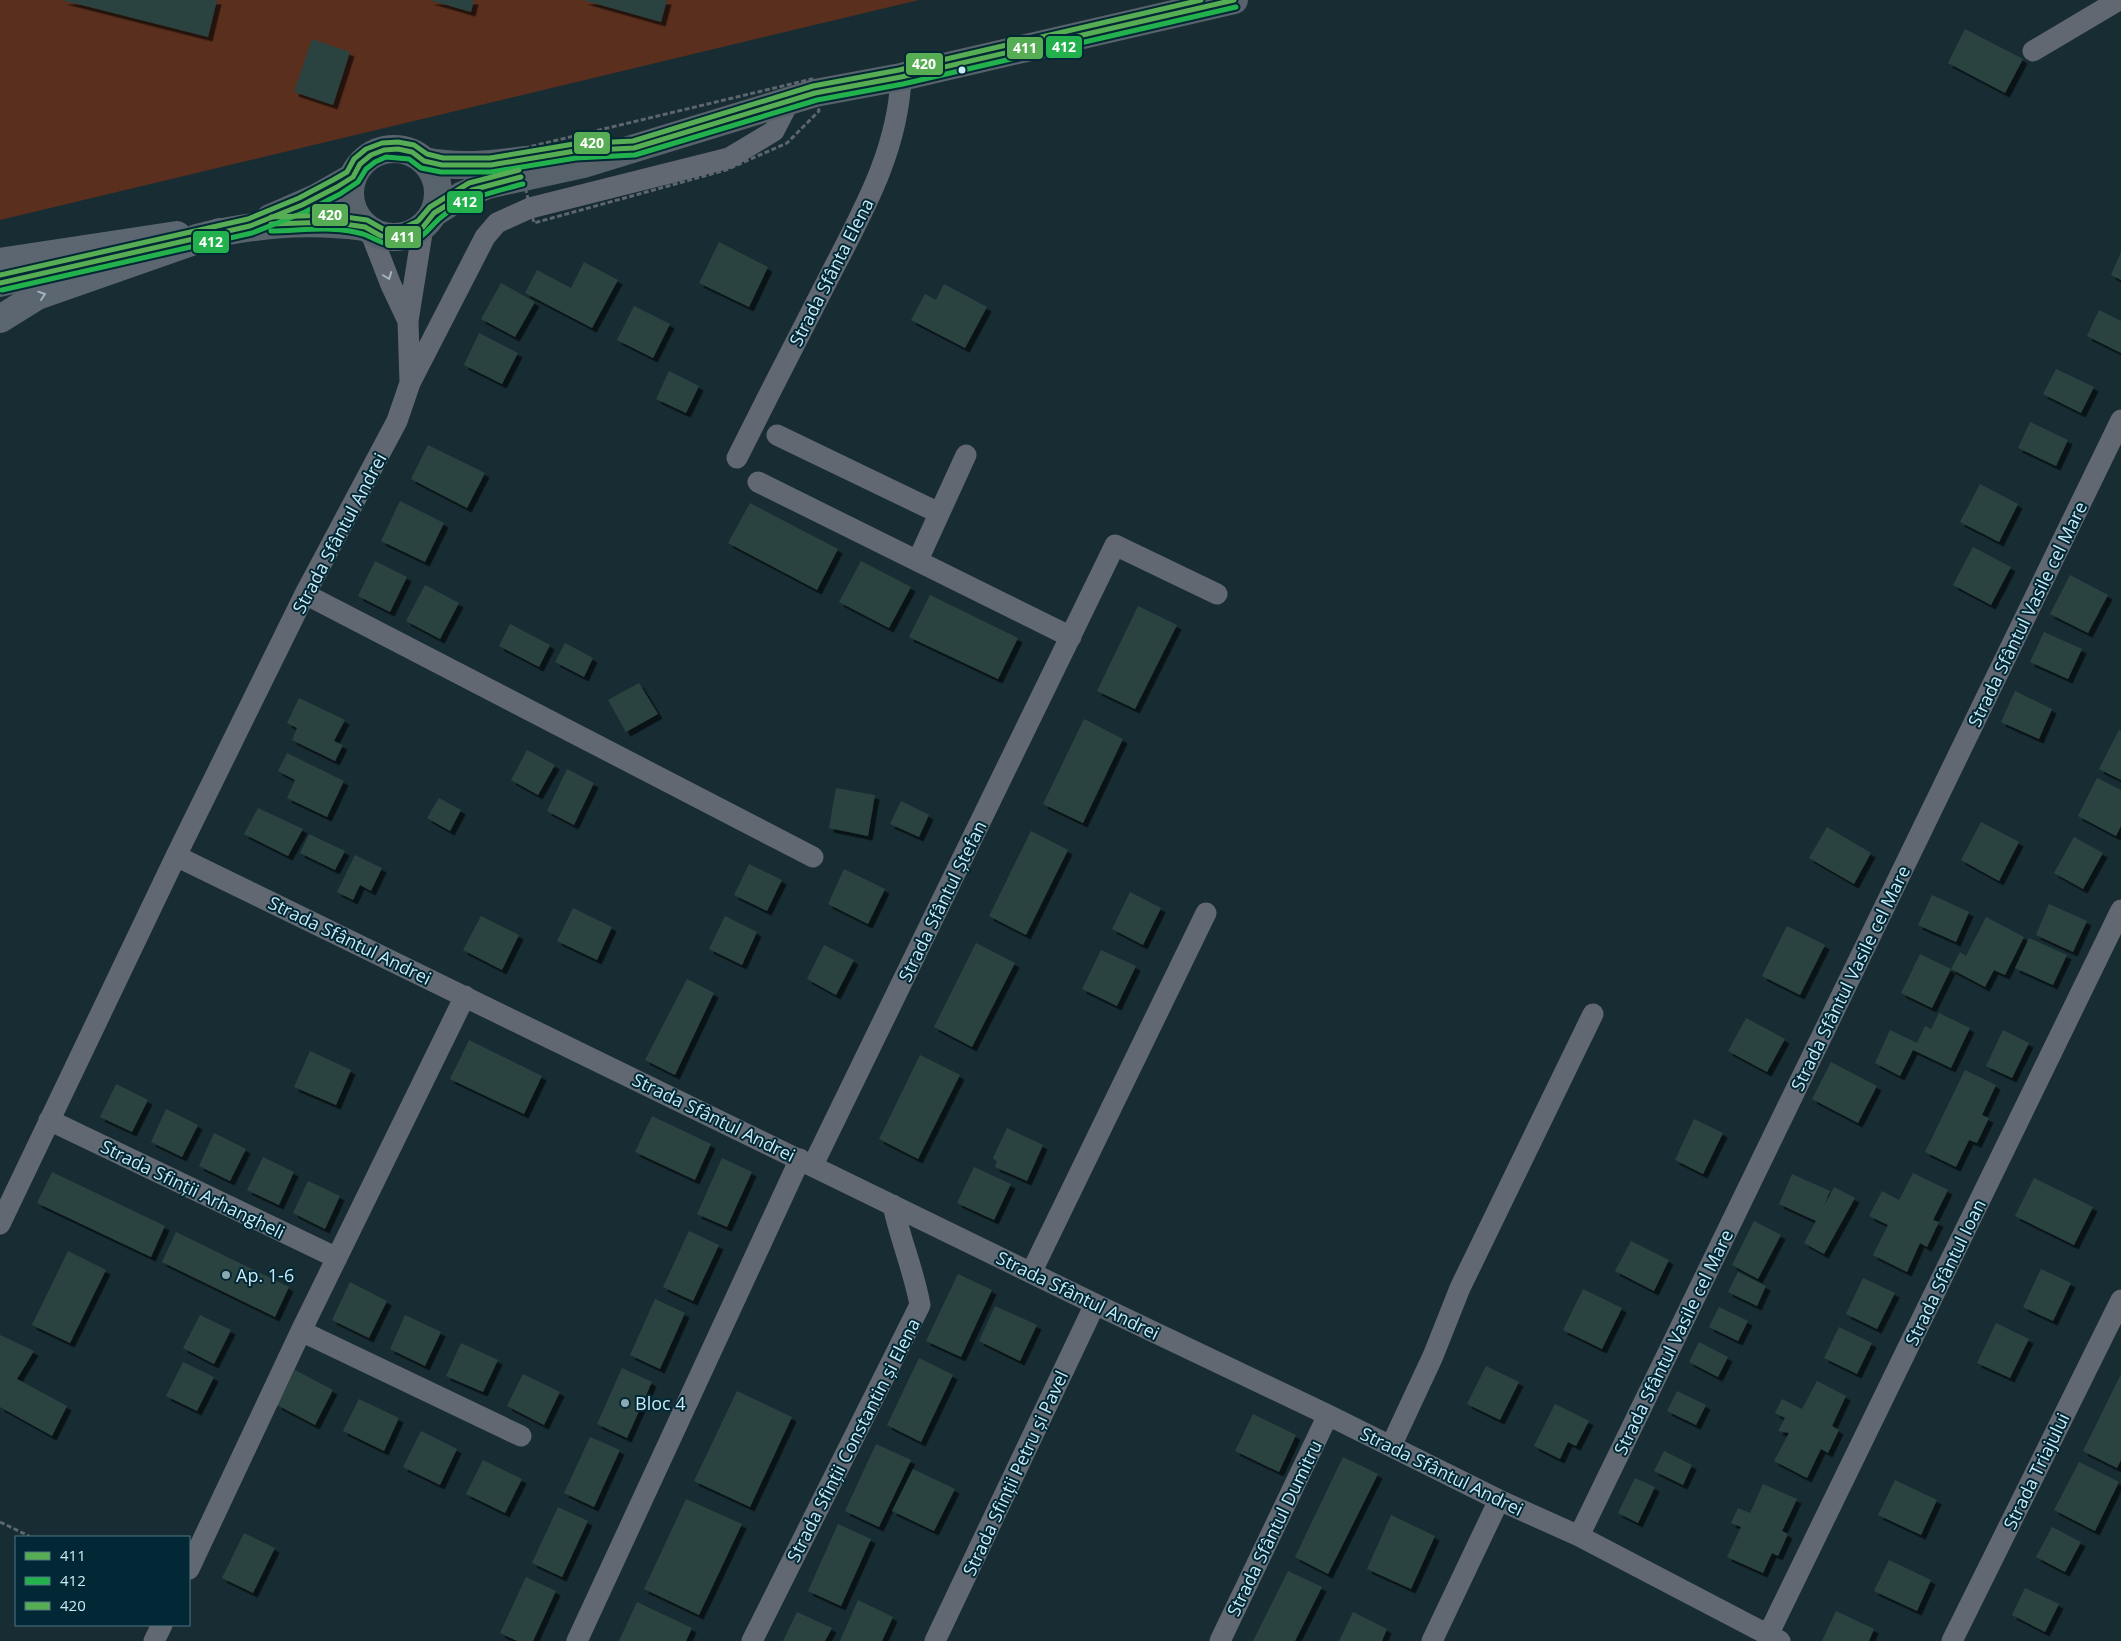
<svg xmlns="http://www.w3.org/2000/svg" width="2121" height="1641" viewBox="0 0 2121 1641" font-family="'Open Sans',sans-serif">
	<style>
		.green { fill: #5a2f1d }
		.building { fill: #2b4341; filter: url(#shadow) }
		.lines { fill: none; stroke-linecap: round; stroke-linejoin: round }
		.path { stroke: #5d666d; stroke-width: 3; stroke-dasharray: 5 2.5; stroke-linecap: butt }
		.minor { stroke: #626871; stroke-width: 21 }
		.secondary { stroke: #58626a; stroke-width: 28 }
		.trunk { stroke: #5b6670; stroke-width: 28 }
		.bus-1-casing { stroke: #012834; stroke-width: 9 }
		.bus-2-casing { stroke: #012834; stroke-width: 9 }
		.bus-3-casing { stroke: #012834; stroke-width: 9 }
		.bus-1 { stroke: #56ad53; stroke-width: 5 }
		.bus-2 { stroke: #23b14d; stroke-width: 5 }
		.bus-3 { stroke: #56ad53; stroke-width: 5 }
		.oneway { stroke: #a0b7c2 }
		.oneway2 { stroke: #9db6c2 }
		.bus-dot { fill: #c9ebf8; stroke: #012834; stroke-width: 2 }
		.poi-dot { fill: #8ba8b3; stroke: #012834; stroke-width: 2 }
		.labels { text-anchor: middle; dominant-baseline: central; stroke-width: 4; stroke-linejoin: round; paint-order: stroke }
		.street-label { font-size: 18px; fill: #c9ebf8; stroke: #012834 }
		.poi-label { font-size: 18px; fill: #c9ebf8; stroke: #012834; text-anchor: start }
		.line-badge { stroke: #012834; stroke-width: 2 }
		.badge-label { font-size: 14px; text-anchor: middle; font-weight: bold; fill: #fff }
	</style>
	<defs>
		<filter id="shadow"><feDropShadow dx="4.5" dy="4.5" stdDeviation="0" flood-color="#0009"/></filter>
	</defs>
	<rect width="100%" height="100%" fill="#172c33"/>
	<!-- green -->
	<path class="green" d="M 0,0 L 919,0 L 0,220 Z"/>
	<!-- building -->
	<path class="building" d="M 62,0 L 217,0 L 208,37 Z
		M 429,0 L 474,0 L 471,12 Z
		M 583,0 L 667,0 L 661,22 Z
		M 1965,29 L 2023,59 L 2005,93 L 1948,63 Z
		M 312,39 L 350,52 L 333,105 L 294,92 Z
		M 719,242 L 768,267 L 749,307 L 699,283 Z
		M 2121,252 L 2121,280 L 2111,275 Z
		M 584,262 L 618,280 L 592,328 L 525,293 L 537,270 L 571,288 Z
		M 501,283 L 535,302 L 515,337 L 481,319 Z
		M 944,284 L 987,307 L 965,348 L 911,320 L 925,294 L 936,300 Z
		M 634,306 L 670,324 L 653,358 L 617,340 Z
		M 2099,310 L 2121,321 L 2121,353 L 2087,336 Z
		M 479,333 L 518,353 L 502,384 L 464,365 Z
		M 2056,369 L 2094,387 L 2081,413 L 2043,394 Z
		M 669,371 L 699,386 L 686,413 L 656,399 Z
		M 2030,422 L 2068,440 L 2056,466 L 2018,448 Z
		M 428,445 L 485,473 L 467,508 L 411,479 Z
		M 1980,484 L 2018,504 L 1999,542 L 1960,522 Z
		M 400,501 L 444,523 L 425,562 L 381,541 Z
		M 750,503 L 838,549 L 817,590 L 728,543 Z
		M 1973,547 L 2011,567 L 1991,605 L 1953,585 Z
		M 375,561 L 407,577 L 390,612 L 358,596 Z
		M 861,561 L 911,587 L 889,628 L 839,602 Z
		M 2070,575 L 2108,595 L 2088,633 L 2050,614 Z
		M 425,585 L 459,603 L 440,639 L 406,621 Z
		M 930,595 L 1018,638 L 998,679 L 909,637 Z
		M 1138,606 L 1177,625 L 1135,709 L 1097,691 Z
		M 510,624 L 550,645 L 539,667 L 499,646 Z
		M 2044,632 L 2082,649 L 2068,679 L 2030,662 Z
		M 565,643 L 593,658 L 584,677 L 555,662 Z
		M 639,683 L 658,714 L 626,732 L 608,700 Z
		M 2015,691 L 2052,709 L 2039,739 L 2001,722 Z
		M 299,698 L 345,720 L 334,741 L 343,745 L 335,761 L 292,740 L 297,728 L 287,723 Z
		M 1084,719 L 1123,739 L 1083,823 L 1043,804 Z
		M 2119,730 L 2121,731 L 2121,780 L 2099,769 Z
		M 527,750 L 555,765 L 538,795 L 511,780 Z
		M 287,753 L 344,781 L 327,817 L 287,798 L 295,780 L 278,771 Z
		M 567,769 L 594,783 L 574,825 L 547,811 Z
		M 2097,778 L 2121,790 L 2121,826 L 2116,836 L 2078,816 Z
		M 836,788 L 875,795 L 868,836 L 829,828 Z
		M 439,798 L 461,810 L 450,831 L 427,818 Z
		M 901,801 L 929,815 L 919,837 L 890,824 Z
		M 258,808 L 303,829 L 288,856 L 244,834 Z
		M 1981,822 L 2019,842 L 1999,881 L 1961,860 Z
		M 1827,827 L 1871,853 L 1854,884 L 1809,858 Z
		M 1031,831 L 1068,850 L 1026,935 L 989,916 Z
		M 309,834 L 345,851 L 335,870 L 300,853 Z
		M 2074,837 L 2103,853 L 2083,889 L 2054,873 Z
		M 355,855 L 382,868 L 371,891 L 360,885 L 353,900 L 337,892 Z
		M 749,864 L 782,880 L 767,911 L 734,895 Z
		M 844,869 L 885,889 L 868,924 L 828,904 Z
		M 1130,892 L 1161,908 L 1143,945 L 1112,929 Z
		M 1932,895 L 1969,912 L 1956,942 L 1918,925 Z
		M 2049,904 L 2087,921 L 2073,952 L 2036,935 Z
		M 573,908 L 612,927 L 597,960 L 557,941 Z
		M 481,916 L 519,935 L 502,970 L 463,950 Z
		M 725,916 L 757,932 L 742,965 L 709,949 Z
		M 1986,917 L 2024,937 L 2005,975 L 1994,970 L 1985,987 L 1951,969 L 1960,952 L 1966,956 Z
		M 1787,926 L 1825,945 L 1800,995 L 1762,976 Z
		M 2029,938 L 2067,955 L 2053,985 L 2015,968 Z
		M 976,943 L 1015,963 L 972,1047 L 934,1027 Z
		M 824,945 L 854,960 L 836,995 L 807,979 Z
		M 1101,950 L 1136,966 L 1117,1006 L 1082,989 Z
		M 1920,954 L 1951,969 L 1932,1008 L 1901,993 Z
		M 687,979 L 714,993 L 675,1075 L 645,1060 Z
		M 1939,1013 L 1970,1028 L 1951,1068 L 1913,1050 L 1900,1076 L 1875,1063 L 1890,1030 L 1917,1043 L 1925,1026 L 1931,1029 Z
		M 1746,1018 L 1785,1039 L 1767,1072 L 1728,1051 Z
		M 2003,1030 L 2029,1043 L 2012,1078 L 1986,1066 Z
		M 469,1040 L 542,1076 L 524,1114 L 450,1079 Z
		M 310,1051 L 351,1070 L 336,1105 L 294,1087 Z
		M 920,1055 L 960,1075 L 918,1159 L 879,1139 Z
		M 1831,1062 L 1877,1086 L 1858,1123 L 1812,1099 Z
		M 1965,1070 L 1996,1085 L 1982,1115 L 1989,1118 L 1977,1143 L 1969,1140 L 1956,1167 L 1925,1152 Z
		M 116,1084 L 148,1100 L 132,1132 L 100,1117 Z
		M 166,1109 L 198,1125 L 182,1157 L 151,1142 Z
		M 652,1116 L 711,1144 L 695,1180 L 635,1152 Z
		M 1694,1119 L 1723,1133 L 1703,1174 L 1675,1160 Z
		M 1007,1128 L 1043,1145 L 1027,1181 L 995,1167 L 997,1162 L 993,1158 Z
		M 214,1133 L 246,1149 L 230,1181 L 199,1166 Z
		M 263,1157 L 294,1172 L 279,1205 L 247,1190 Z
		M 722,1158 L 752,1172 L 727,1227 L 697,1214 Z
		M 974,1167 L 1011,1184 L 994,1220 L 957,1203 Z
		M 52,1172 L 165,1226 L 151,1257 L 37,1203 Z
		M 1913,1173 L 1948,1190 L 1933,1220 L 1939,1222 L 1927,1247 L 1920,1243 L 1907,1272 L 1873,1255 L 1888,1225 L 1869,1216 L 1882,1191 L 1899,1200 Z
		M 1792,1174 L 1830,1191 L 1824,1206 L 1834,1187 L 1855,1198 L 1824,1254 L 1804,1243 L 1816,1221 L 1779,1204 Z
		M 2034,1178 L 2093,1207 L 2074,1245 L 2015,1216 Z
		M 308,1181 L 340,1196 L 325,1229 L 293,1213 Z
		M 1754,1221 L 1781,1235 L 1758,1279 L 1732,1265 Z
		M 689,1231 L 719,1245 L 693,1301 L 663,1287 Z
		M 176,1232 L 289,1287 L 275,1317 L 162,1262 Z
		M 1631,1241 L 1669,1260 L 1654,1291 L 1615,1271 Z
		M 68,1251 L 106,1270 L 70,1343 L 32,1325 Z
		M 2041,1269 L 2071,1283 L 2053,1321 L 2023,1307 Z
		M 1738,1272 L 1766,1286 L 1757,1306 L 1728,1292 Z
		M 958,1274 L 992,1290 L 961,1357 L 926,1341 Z
		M 1863,1278 L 1895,1293 L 1877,1329 L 1846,1314 Z
		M 350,1282 L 387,1301 L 369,1338 L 332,1320 Z
		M 1583,1289 L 1622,1308 L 1602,1349 L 1563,1330 Z
		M 655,1299 L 685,1313 L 660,1369 L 630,1355 Z
		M 995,1306 L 1037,1325 L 1020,1361 L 979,1341 Z
		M 1719,1307 L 1748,1321 L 1738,1341 L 1709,1327 Z
		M 200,1315 L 231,1330 L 214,1364 L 183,1348 Z
		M 405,1315 L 441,1332 L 425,1366 L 390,1349 Z
		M 1996,1323 L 2029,1339 L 2010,1378 L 1977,1363 Z
		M 1839,1327 L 1872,1343 L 1857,1374 L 1824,1358 Z
		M 0,1335 L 34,1351 L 17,1379 L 67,1406 L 52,1436 L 0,1407 Z
		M 1699,1342 L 1728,1357 L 1718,1377 L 1689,1362 Z
		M 461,1343 L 498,1360 L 483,1392 L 446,1376 Z
		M 919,1358 L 953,1375 L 921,1442 L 887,1425 Z
		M 183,1362 L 214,1377 L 197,1411 L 166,1396 Z
		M 1486,1366 L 1519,1382 L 1500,1420 L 1467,1404 Z
		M 622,1368 L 652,1382 L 627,1438 L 597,1424 Z
		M 295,1370 L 333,1390 L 315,1425 L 277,1405 Z
		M 523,1374 L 560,1392 L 544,1425 L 507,1406 Z
		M 2121,1374 L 2121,1460 L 2117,1468 L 2083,1451 Z
		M 1817,1381 L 1846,1396 L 1832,1426 L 1839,1430 L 1828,1453 L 1821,1449 L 1807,1478 L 1774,1461 L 1789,1433 L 1778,1431 L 1785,1418 L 1775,1413 L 1782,1399 L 1802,1409 Z
		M 737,1391 L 792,1417 L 750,1507 L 694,1481 Z
		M 1677,1391 L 1706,1405 L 1696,1425 L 1667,1411 Z
		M 359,1399 L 399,1418 L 384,1451 L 343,1431 Z
		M 1555,1404 L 1589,1421 L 1576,1446 L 1568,1442 L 1560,1459 L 1534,1446 Z
		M 1253,1414 L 1296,1435 L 1279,1472 L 1235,1451 Z
		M 421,1431 L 457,1449 L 440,1485 L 403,1467 Z
		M 590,1437 L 620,1450 L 594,1507 L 564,1493 Z
		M 876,1444 L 911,1460 L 879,1527 L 845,1511 Z
		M 1664,1451 L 1692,1465 L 1683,1485 L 1654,1471 Z
		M 1343,1457 L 1378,1474 L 1328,1574 L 1295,1557 Z
		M 483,1460 L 522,1479 L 505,1513 L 466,1494 Z
		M 2079,1462 L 2119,1482 L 2095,1531 L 2054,1510 Z
		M 913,1469 L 955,1489 L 934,1531 L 892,1511 Z
		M 1635,1478 L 1655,1487 L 1638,1523 L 1618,1513 Z
		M 1895,1480 L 1937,1500 L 1921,1535 L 1878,1515 Z
		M 1763,1484 L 1797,1499 L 1782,1531 L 1788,1534 L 1778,1556 L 1772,1553 L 1763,1573 L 1727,1557 L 1741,1527 L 1731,1523 L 1738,1508 L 1750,1513 Z
		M 686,1499 L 742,1524 L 699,1615 L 644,1589 Z
		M 558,1507 L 588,1521 L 562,1577 L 532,1563 Z
		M 1391,1515 L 1435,1536 L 1411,1589 L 1367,1569 Z
		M 838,1524 L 871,1539 L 841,1606 L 808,1591 Z
		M 2052,1527 L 2081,1542 L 2065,1572 L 2036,1557 Z
		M 244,1533 L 275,1548 L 253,1593 L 222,1578 Z
		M 1889,1560 L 1931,1580 L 1917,1611 L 1874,1591 Z
		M 1288,1571 L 1322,1587 L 1295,1641 L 1253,1641 Z
		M 526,1577 L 556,1591 L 533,1641 L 517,1641 L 500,1633 Z
		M 2025,1588 L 2059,1604 L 2045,1632 L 2012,1615 Z
		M 858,1600 L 893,1617 L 882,1641 L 840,1641 Z
		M 637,1602 L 692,1628 L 686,1641 L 619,1641 Z
		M 1836,1611 L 1874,1629 L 1869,1641 L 1822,1641 Z
		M 797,1612 L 832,1628 L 825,1641 L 783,1641 Z
		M 1353,1612 L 1387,1629 L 1382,1641 L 1339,1641 Z"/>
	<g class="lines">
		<!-- path -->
		<path class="path" d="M 812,79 L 819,111 L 787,143 L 726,170 L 534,223 L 516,150 Z
			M 0,1522 L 29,1536"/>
		<!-- minor -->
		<path class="minor" d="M 2033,51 L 2119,0
			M 370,231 L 391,285 L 408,321
			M 410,383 L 485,237 L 497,223 L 530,208 L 729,158 L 774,131 L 790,100
			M 777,435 L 939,513
			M 737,458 C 766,400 795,343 825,285 C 859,218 898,154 901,77
			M 758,482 L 1071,637
			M 918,560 L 966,455
			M 305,594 L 813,857
			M 176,856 L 1095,1304 L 1328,1415 L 1499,1500 L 1579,1536 L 1780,1641
			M 49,1120 L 337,1258
			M 813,1165 L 1115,545 L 1217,594
			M 0,1224 L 176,856 L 305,594 L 397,421 L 410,383 L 408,321 L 423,227
			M 1031,1273 L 1206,913
			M 301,1331 L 521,1436
			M 1391,1446 L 1433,1356 L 1460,1288 L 1593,1014
			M 1579,1536 L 2121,420
			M 189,1569 L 301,1331 L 465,996
			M 1768,1635 L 2121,910
			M 154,1641 L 162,1625
			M 577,1641 L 800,1159
			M 752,1641 L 920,1305 C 914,1271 900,1239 893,1205
			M 935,1641 L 1095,1304
			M 1220,1641 L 1328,1415
			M 1432,1641 L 1499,1500
			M 1952,1641 L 2121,1300"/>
		<!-- secondary -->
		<path class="secondary" d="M350 193a44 44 0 1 1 88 0a44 44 0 1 1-88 0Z
			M 424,161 C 458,168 490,165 524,160
			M 434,213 L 461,196 L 487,185 L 583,164 L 815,93 L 901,77 L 1234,0
			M 270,218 L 318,197 L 353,177
			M 196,238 C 255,224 305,219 365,227
			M 0,283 L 122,254"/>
		<!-- trunk -->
		<path class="trunk" d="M 0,262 L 177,235
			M 0,319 L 37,296 L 220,232"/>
		<!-- bus-1 casing -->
		<g class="bus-1-casing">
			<path id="bus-1" d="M 271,224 L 330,222 L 365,227 L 381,236 L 403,237 L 423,227 L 434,213 L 472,190 L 521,177
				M 0,283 L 250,226 L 302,205 L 337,187 L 353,177 L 360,164 L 371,155 L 384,150 L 398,149 L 412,152 L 424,161 L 442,165 L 491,165 L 575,151 L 634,148 L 815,93 L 901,77 L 1234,0"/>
		</g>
		<!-- bus-2 casing -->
		<g class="bus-2-casing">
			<path id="bus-2" d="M 271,231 C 300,231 335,225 363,234 C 377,239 389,249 406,244 C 424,238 427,230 439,219 C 462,198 494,192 523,184
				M 2,290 L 252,233 L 305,212 L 340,194 L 358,182 L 366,169 L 375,162 L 386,157 L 409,159 L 421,168 L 441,172 L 491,172 L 576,158 L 635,155 L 817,100 L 903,84 L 1236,7"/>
		</g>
		<!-- bus-3 casing -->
		<g class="bus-3-casing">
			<path id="bus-3" d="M 271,217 L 331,215 L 367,220 L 383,229 L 401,229 L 418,221 L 430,207 L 469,183 L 519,170
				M 0,275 L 248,219 L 299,198 L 333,180 L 347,172 L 354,159 L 366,149 L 382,143 L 398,142 L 414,145 L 427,154 L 443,158 L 490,158 L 574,144 L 633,141 L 813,86 L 899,70 L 1201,0"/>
		</g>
		<!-- bus-1 -->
		<use href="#bus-1" class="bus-1"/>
		<!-- bus-2 -->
		<use href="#bus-2" class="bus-2"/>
		<!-- bus-3 -->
		<use href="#bus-3" class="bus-3"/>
	</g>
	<!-- one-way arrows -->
	<defs><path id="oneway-chevron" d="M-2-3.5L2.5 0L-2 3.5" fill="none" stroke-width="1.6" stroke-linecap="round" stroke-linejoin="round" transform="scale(1.25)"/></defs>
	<use class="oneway" href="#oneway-chevron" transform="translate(388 276) rotate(69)"/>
	<use class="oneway2" href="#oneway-chevron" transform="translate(42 295) rotate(-19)"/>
	<!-- markers -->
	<circle class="bus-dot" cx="962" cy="70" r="4.5"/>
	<g class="poi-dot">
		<circle cx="226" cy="1275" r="5"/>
		<circle cx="625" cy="1403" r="5"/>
	</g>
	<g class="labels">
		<!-- street labels -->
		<g class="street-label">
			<text transform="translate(831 272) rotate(-63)">Strada Sfânta Elena</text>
			<text transform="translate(339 533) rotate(-62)">Strada Sfântul Andrei</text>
			<text transform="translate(2027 614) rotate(-64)">Strada Sfântul Vasile cel Mare</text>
			<text transform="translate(942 901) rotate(-64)">Strada Sfântul Ștefan</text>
			<text transform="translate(350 940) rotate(26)">Strada Sfântul Andrei</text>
			<text transform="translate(1850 978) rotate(-64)">Strada Sfântul Vasile cel Mare</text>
			<text transform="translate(714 1117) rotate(26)">Strada Sfântul Andrei</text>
			<text transform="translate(193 1189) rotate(26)">Strada Sfinții Arhangheli</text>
			<text transform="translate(1945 1272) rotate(-64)">Strada Sfântul Ioan</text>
			<text transform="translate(1078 1295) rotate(26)">Strada Sfântul Andrei</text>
			<text transform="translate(1673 1342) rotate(-64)">Strada Sfântul Vasile cel Mare</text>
			<text transform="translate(853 1440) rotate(-63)">Strada Sfinții Constantin și Elena</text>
			<text transform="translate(1442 1471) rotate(26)">Strada Sfântul Andrei</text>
			<text transform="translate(2036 1471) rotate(-64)">Strada Triajului</text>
			<text transform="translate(1015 1473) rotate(-65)">Strada Sfinții Petru și Pavel</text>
			<text transform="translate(1274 1528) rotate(-64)">Strada Sfântul Dumitru</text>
		</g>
		<!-- poi labels -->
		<g class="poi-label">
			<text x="236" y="1275">Ap. 1-6</text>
			<text x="635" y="1403">Bloc 4</text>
		</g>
	</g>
	<g class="line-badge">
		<rect x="1045" y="35" width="38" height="24" rx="5" fill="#23b14d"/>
		<rect x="1006" y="36" width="38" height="24" rx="5" fill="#56ad53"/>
		<rect x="905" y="52" width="39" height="24" rx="5" fill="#56ad53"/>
		<rect x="573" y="131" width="38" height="24" rx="5" fill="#56ad53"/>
		<rect x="446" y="190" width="38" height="24" rx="5" fill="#23b14d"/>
		<rect x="311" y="203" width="38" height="24" rx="5" fill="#56ad53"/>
		<rect x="384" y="225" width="38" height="24" rx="5" fill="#56ad53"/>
		<rect x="192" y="230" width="38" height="24" rx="5" fill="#23b14d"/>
	</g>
	<g class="badge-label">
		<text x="1064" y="52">412</text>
		<text x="1025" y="53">411</text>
		<text x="924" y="69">420</text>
		<text x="592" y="148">420</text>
		<text x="465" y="207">412</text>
		<text x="330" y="220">420</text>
		<text x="403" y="242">411</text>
		<text x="211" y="247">412</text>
	</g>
	<!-- legend -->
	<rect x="15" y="1536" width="175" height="90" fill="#012834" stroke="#517682"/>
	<rect x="25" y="1552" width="25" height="8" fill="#56ad53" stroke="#517682"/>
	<text x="60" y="1561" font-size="15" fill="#c9ebf8">411</text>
	<rect x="25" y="1577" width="25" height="8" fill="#23b14d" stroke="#517682"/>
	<text x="60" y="1586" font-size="15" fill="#c9ebf8">412</text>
	<rect x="25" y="1602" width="25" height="8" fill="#56ad53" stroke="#517682"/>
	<text x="60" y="1611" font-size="15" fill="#c9ebf8">420</text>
</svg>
